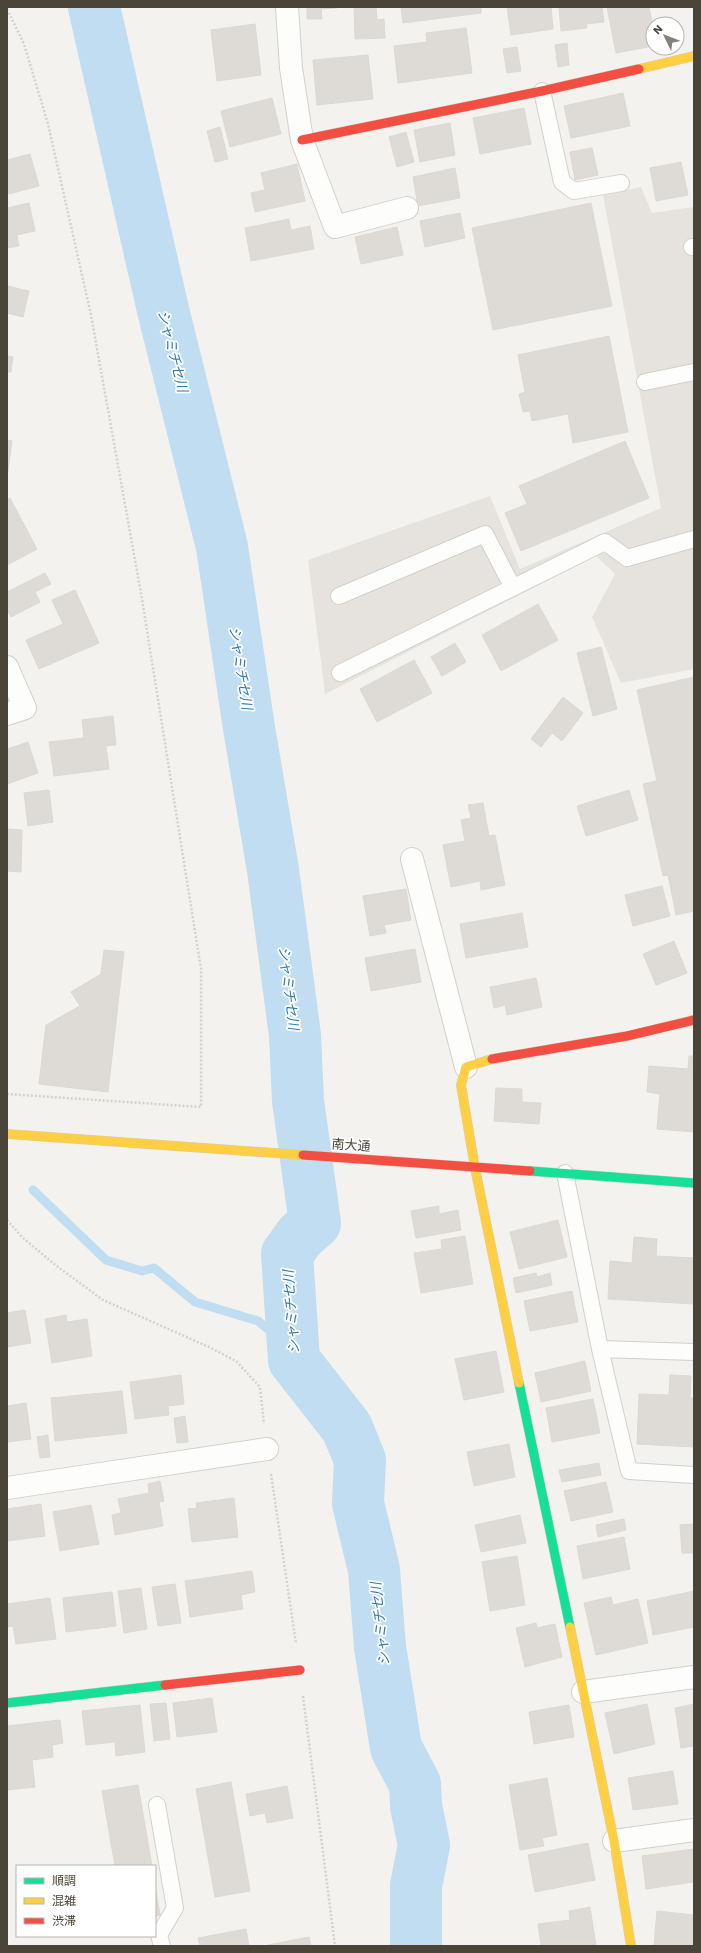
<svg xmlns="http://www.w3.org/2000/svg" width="701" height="1953" viewBox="0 0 701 1953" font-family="'Work Sans','Noto Sans JP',sans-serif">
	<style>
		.parking { fill: #e6e3df }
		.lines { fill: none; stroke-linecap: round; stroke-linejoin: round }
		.stream { stroke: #c0ddf1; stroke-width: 9 }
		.river { stroke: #c0ddf1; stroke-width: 52 }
		.building { fill: #dedbd6; stroke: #dcd9d4 }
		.lane-casing { stroke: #d2d0cb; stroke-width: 18 }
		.street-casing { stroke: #d2d0cb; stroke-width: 24 }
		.fast-casing { stroke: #d3cfc5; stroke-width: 10 }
		.slow-casing { stroke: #d3cfc5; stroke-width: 10 }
		.jam-casing { stroke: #d3cfc5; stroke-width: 10 }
		.path { stroke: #d3d2cc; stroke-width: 2.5; stroke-dasharray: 2 2; stroke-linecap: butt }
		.lane { stroke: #fdfdfc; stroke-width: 16 }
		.street { stroke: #fdfdfc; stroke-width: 22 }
		.fast { stroke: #16e098; stroke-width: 9 }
		.slow { stroke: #ffcf43; stroke-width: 9 }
		.jam { stroke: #f24e42; stroke-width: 9 }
		.labels { text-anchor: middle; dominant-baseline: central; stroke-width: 3.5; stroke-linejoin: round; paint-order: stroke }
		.street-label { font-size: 13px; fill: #4b4439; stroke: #fff }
		.water-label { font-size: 14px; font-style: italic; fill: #2e7ab2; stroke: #fff }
	</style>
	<rect width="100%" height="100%" fill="#f4f2ee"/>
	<!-- parking -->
	<path class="parking" d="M 641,187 L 652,213 L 694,207 L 694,669 L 621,683 L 592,617 L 615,574 L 596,556 L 325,694 L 308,560 L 490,496 L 520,569 L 661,508 L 603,195 Z"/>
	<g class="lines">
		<!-- stream -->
		<path class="stream" d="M 33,1190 L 106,1260 L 142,1271 L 154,1268 L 195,1302 L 258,1321 L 293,1350"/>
		<!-- river -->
		<path class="river" d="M 94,7 L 163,310 L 222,547 L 249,728 L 273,870 L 295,1035 L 298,1101 L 315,1223 L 300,1236 L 287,1254 L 294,1360 L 347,1428 L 360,1460 L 358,1503 L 374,1570 L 380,1647 L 396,1748 L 415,1784 L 416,1806 L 424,1845 L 416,1886 L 416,1946"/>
	</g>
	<!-- building -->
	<path class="building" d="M 307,7 L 336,7 L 337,8 L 321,9 L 322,19 L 307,19 Z
		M 354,7 L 376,7 L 377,20 L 384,19 L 385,38 L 355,39 Z
		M 401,7 L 481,7 L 481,13 L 403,23 Z
		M 507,7 L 551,7 L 553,29 L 511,35 Z
		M 559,7 L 602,7 L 604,22 L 586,24 L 587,28 L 561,31 Z
		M 607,7 L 649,7 L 653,27 L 653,46 L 616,53 Z
		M 255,24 L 261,75 L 217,81 L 211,30 Z
		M 466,28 L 472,73 L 398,83 L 394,46 L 427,42 L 426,33 Z
		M 567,43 L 569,65 L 558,67 L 555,45 Z
		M 517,47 L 521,71 L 507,73 L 503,49 Z
		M 368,55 L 373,99 L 317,105 L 313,60 Z
		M 623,93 L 630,126 L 571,138 L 564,106 Z
		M 272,98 L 281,134 L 230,147 L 221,111 Z
		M 524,108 L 531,144 L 480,154 L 473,118 Z
		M 450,123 L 455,155 L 420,162 L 414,130 Z
		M 220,127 L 228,159 L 215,162 L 207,131 Z
		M 406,132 L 414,162 L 397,167 L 389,137 Z
		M 592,148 L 598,175 L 575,180 L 570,152 Z
		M 30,154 L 39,186 L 9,194 L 7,187 L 7,160 Z
		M 681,162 L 688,195 L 656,201 L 650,168 Z
		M 297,164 L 305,201 L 255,212 L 251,193 L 265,190 L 261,173 Z
		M 455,168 L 460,198 L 418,206 L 413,177 Z
		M 29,203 L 35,231 L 17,235 L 19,246 L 7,248 L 7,208 Z
		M 591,203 L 612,306 L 493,330 L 472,228 Z
		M 460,213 L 465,238 L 425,247 L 420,221 Z
		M 289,219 L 291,230 L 310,226 L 314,249 L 251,261 L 245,228 Z
		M 397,227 L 403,255 L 361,264 L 355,237 Z
		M 7,286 L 29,291 L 23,317 L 7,313 Z
		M 609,336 L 628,432 L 573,443 L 568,414 L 532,421 L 530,411 L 523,412 L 519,394 L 525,392 L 518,355 Z
		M 7,356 L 13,357 L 11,372 L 7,372 Z
		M 7,440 L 12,441 L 7,478 Z
		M 625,441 L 649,498 L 521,551 L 505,513 L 527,504 L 519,486 Z
		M 10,498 L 37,549 L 7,565 L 7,500 Z
		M 45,573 L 51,584 L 35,592 L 40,602 L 11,617 L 7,609 L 7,592 Z
		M 75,590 L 99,643 L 39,669 L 26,640 L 63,624 L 52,600 Z
		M 538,604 L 558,640 L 501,671 L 482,635 Z
		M 455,643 L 466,662 L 442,676 L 431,657 Z
		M 601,647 L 617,709 L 593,716 L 577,653 Z
		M 414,660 L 432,693 L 377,722 L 360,689 Z
		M 694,677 L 694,911 L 676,915 L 668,875 L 663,876 L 643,784 L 657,781 L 637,690 Z
		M 563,697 L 583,713 L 562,741 L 552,733 L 541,747 L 531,739 Z
		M 113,716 L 116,745 L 106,746 L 109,769 L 54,776 L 49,742 L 84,738 L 82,720 Z
		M 28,742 L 38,773 L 7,784 L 7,749 Z
		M 49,790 L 53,822 L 28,826 L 24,793 Z
		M 629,790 L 638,820 L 586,836 L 577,806 Z
		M 483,803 L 489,836 L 495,835 L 505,885 L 481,890 L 480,881 L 451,887 L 443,845 L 465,841 L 461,820 L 471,818 L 468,805 Z
		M 7,829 L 22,830 L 21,872 L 7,871 Z
		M 662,886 L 670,916 L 633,926 L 625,895 Z
		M 406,889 L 411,920 L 384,925 L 386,933 L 370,936 L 363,896 Z
		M 522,913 L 528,947 L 466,958 L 460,924 Z
		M 674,941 L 687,973 L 656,985 L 643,954 Z
		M 415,949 L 421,982 L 371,991 L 365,958 Z
		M 104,950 L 124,952 L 108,1092 L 39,1084 L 46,1025 L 80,1006 L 71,992 L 101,974 Z
		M 536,978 L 542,1007 L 507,1015 L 505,1005 L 494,1008 L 490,987 Z
		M 689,1056 L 694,1056 L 694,1132 L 657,1129 L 660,1094 L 647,1092 L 649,1066 L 688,1069 Z
		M 496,1088 L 522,1089 L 522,1102 L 541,1103 L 539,1124 L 494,1121 Z
		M 439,1206 L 439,1214 L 458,1210 L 461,1230 L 416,1238 L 411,1211 Z
		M 558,1220 L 567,1257 L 519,1269 L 510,1232 Z
		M 465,1236 L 473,1284 L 421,1293 L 414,1253 L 442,1249 L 441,1240 Z
		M 634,1237 L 657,1239 L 656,1256 L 694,1258 L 694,1304 L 608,1299 L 610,1261 L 632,1263 Z
		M 536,1273 L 537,1277 L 550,1273 L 552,1285 L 516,1293 L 513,1278 Z
		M 572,1291 L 578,1322 L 530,1331 L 524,1301 Z
		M 25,1310 L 31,1343 L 7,1347 L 7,1313 Z
		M 66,1315 L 67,1322 L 87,1319 L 92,1356 L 52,1363 L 45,1319 Z
		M 496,1351 L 504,1392 L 464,1400 L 455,1359 Z
		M 585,1361 L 591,1391 L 541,1402 L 535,1373 Z
		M 181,1375 L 184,1404 L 168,1406 L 169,1415 L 135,1419 L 130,1382 Z
		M 670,1375 L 691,1376 L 690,1398 L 694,1398 L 694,1447 L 637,1444 L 639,1394 L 669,1395 Z
		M 122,1391 L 127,1433 L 55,1441 L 51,1398 Z
		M 593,1399 L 600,1433 L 552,1442 L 546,1408 Z
		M 26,1403 L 31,1439 L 7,1442 L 7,1406 Z
		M 185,1416 L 188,1442 L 177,1443 L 174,1418 Z
		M 48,1435 L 50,1457 L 40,1458 L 37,1437 Z
		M 509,1444 L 515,1477 L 474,1486 L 467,1452 Z
		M 599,1463 L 601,1475 L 562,1482 L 559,1470 Z
		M 160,1481 L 164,1501 L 159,1502 L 163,1526 L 115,1535 L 112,1515 L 121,1513 L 118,1499 L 149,1493 L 148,1484 Z
		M 606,1482 L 613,1512 L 571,1521 L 564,1491 Z
		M 234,1498 L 238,1537 L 192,1542 L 188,1509 L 197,1508 L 196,1503 Z
		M 41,1504 L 45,1536 L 7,1541 L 7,1509 Z
		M 91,1505 L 99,1544 L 60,1551 L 53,1512 Z
		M 520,1515 L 526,1543 L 481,1552 L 475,1525 Z
		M 624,1519 L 626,1530 L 598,1537 L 596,1525 Z
		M 694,1524 L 694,1553 L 682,1553 L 680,1525 Z
		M 624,1537 L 630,1569 L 583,1579 L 577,1546 Z
		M 517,1556 L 525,1605 L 490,1611 L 482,1562 Z
		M 252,1571 L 255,1592 L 241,1595 L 243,1609 L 190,1617 L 185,1581 Z
		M 175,1584 L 181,1623 L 158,1626 L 152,1587 Z
		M 141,1588 L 147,1629 L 124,1633 L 118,1591 Z
		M 694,1591 L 694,1627 L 653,1635 L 647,1601 Z
		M 112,1592 L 116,1626 L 66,1632 L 63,1598 Z
		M 611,1597 L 613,1605 L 638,1599 L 648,1643 L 596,1655 L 584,1603 Z
		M 50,1598 L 56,1639 L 16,1644 L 13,1626 L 7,1627 L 7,1604 Z
		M 536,1623 L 537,1628 L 555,1624 L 562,1657 L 525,1667 L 516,1628 Z
		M 212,1698 L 217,1732 L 177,1737 L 173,1703 Z
		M 166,1703 L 170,1739 L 154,1741 L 150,1704 Z
		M 647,1704 L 655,1744 L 614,1754 L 605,1713 Z
		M 694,1704 L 694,1746 L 681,1748 L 675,1708 Z
		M 140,1705 L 145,1752 L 116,1756 L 115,1742 L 86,1745 L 82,1711 Z
		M 569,1705 L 574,1737 L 534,1744 L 529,1712 Z
		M 60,1720 L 63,1743 L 52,1745 L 53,1757 L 32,1760 L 35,1787 L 7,1790 L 7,1726 Z
		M 673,1771 L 678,1804 L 633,1810 L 628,1778 Z
		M 547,1778 L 557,1835 L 542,1838 L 544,1846 L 520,1850 L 509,1785 Z
		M 231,1782 L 250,1891 L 215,1897 L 196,1789 Z
		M 138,1785 L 152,1866 L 115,1866 L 102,1791 Z
		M 287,1786 L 293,1818 L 267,1823 L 265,1813 L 250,1816 L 246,1794 Z
		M 588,1843 L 595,1880 L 535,1892 L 528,1855 Z
		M 694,1849 L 694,1882 L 646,1889 L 642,1856 Z
		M 155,1885 L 160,1915 L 155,1916 Z
		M 590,1907 L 596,1946 L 541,1946 L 538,1924 L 570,1920 L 569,1911 Z
		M 657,1911 L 694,1915 L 694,1946 L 654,1946 Z
		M 246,1929 L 249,1946 L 200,1946 L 198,1938 Z
		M 309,1937 L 311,1946 L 268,1946 L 268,1945 Z"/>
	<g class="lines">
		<!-- lane casing -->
		<g class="lane-casing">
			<path id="lane" d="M 542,91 L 562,182 L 574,191 L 621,183
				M 692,247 L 694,247
				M 645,382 L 694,372
				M 339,596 L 485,534 L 513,588
				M 340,673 L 605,542 L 627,558 L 694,539
				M 565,1173 L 600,1349 L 629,1471 L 694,1475
				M 600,1349 L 694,1352
				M 157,1805 L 175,1908 L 159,1935 L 162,1946"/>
		</g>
		<!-- street casing -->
		<g class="street-casing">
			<path id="street" d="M 287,7 L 291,68 L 302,140 L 335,227 L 407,208
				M 7,667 L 25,708 L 7,714
				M 412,859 L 466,1067
				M 7,1488 L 267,1449
				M 583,1692 L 694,1677
				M 614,1841 L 694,1830"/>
		</g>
		<!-- fast casing -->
		<g class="fast-casing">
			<path id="fast" d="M 530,1171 L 694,1183
				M 519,1383 L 570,1627
				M 7,1703 L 165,1685"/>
		</g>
		<!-- slow casing -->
		<g class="slow-casing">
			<path id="slow" d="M 639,69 L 694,56
				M 492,1059 L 466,1067 L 461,1085 L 475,1168 L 519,1383
				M 7,1134 L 303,1155
				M 570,1627 L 614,1841 L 631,1946"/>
		</g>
		<!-- jam casing -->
		<g class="jam-casing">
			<path id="jam" d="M 302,140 L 542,91 L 639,69
				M 492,1059 L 627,1036 L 694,1020
				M 303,1155 L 530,1171
				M 165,1685 L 300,1670"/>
		</g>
		<!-- path -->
		<path class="path" d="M 7,9 L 24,44 L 48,124 L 91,315 L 142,599 L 201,969 L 201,1107 L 7,1094
			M 7,1220 L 22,1237 L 54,1264 L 103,1300 L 209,1347 L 236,1361 L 260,1387 L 264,1424
			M 271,1474 L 296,1644
			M 303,1696 L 335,1946"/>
		<!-- lane -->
		<use href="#lane" class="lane"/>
		<!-- street -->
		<use href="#street" class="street"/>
		<!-- fast -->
		<use href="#fast" class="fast"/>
		<!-- slow -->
		<use href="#slow" class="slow"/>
		<!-- jam -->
		<use href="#jam" class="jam"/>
	</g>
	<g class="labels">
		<!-- street labels -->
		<g class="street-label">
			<text transform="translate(351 1145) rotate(4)">南大通</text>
		</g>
		<!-- water labels -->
		<g class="water-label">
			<text transform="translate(173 351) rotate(76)">シャミチセ川</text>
			<text transform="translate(241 668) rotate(81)">シャミチセ川</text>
			<text transform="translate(289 988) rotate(83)">シャミチセ川</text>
			<text transform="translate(291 1312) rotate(-94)">シャミチセ川</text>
			<text transform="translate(380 1624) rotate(-96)">シャミチセ川</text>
		</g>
	</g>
	<!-- border -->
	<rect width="701" height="1953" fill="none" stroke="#4b4439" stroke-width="16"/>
	<!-- legend -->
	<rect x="16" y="1865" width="140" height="72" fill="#ffffff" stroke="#b7b4b0"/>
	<rect x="24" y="1878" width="20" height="6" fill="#16e098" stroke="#b7b4b0"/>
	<text x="52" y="1885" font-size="12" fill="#4b4439">順調</text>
	<rect x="24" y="1898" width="20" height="6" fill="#ffcf43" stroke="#b7b4b0"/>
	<text x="52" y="1905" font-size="12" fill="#4b4439">混雑</text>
	<rect x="24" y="1918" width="20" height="6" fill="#f24e42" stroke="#b7b4b0"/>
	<text x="52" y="1925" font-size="12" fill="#4b4439">渋滞</text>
	<!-- north arrow -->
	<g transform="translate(665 36) rotate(313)"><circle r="19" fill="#ffffff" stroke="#b7b4b0"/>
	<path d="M0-3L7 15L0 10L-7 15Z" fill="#868178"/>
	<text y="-6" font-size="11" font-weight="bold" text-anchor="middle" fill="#4b4439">N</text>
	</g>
</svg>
